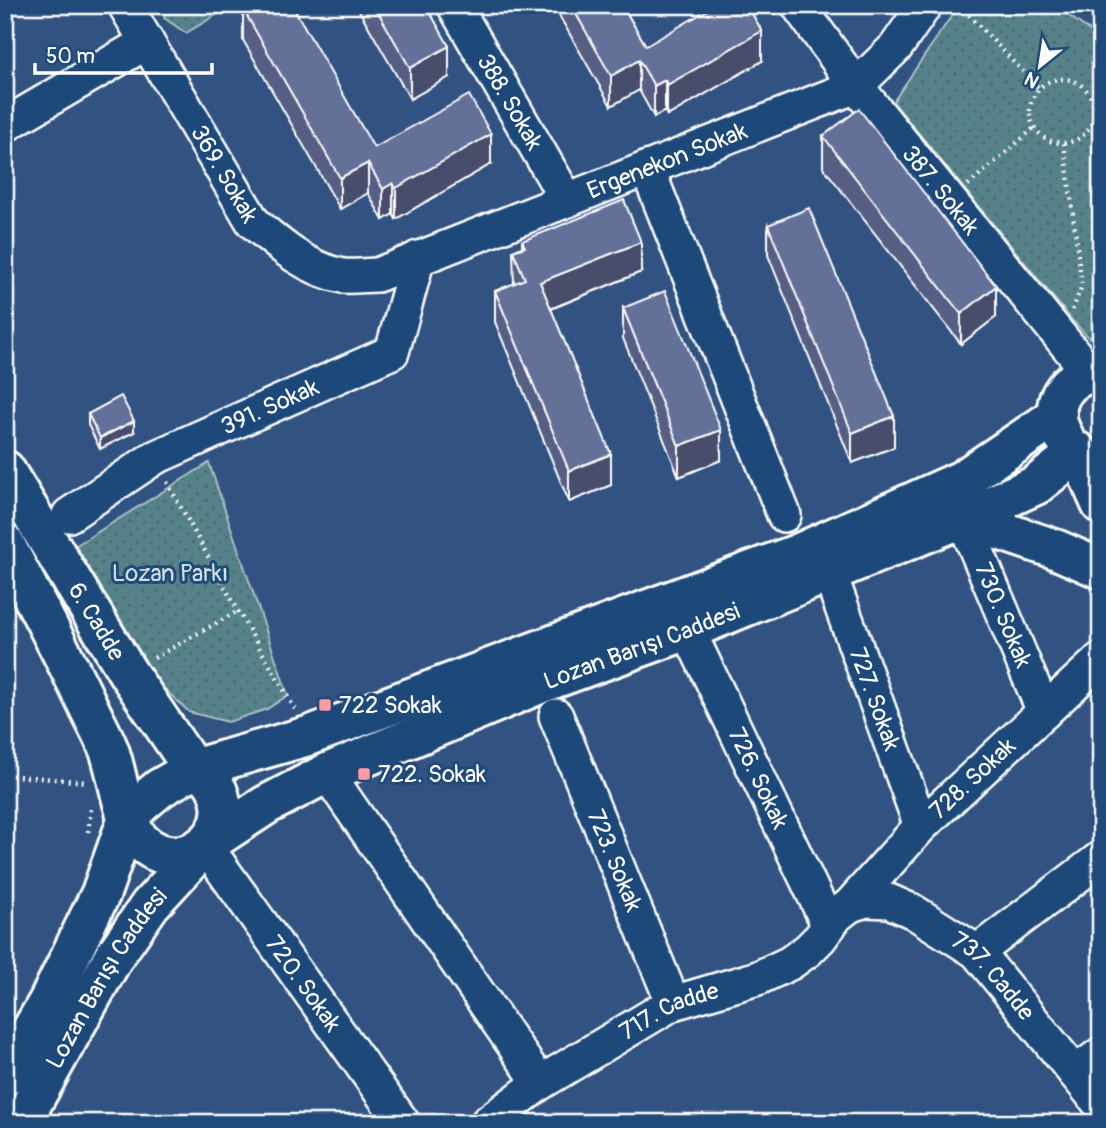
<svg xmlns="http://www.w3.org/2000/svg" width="1106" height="1128" viewBox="0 0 1106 1128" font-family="Pangolin,sans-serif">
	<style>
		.park { fill: url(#park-dots); stroke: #aac0c4; stroke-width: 2 }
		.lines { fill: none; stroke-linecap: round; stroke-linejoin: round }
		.minor-casing { stroke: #fff; stroke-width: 38 }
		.major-casing { stroke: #fff; stroke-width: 44 }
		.path { stroke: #fff; stroke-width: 4.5; stroke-dasharray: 2 5; stroke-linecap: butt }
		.minor { stroke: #1f4a7a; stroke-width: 33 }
		.major { stroke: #1f4a7a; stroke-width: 38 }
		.wall { fill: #565f83; stroke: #fff; stroke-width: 2 }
		.shaded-wall { fill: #464e6a; stroke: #fff; stroke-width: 2 }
		.building { fill: #646f98; stroke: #fff; stroke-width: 2 }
		.poi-dot { fill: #ff9aa2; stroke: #1f4a7a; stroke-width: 2.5 }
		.labels { text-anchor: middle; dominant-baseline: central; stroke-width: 6; stroke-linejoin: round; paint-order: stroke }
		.street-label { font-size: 24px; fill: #fff; stroke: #1f4a7a }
		.park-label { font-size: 24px; fill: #d4e0e2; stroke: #1f4a7a }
		.poi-label { font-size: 24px; fill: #fff; stroke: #1f4a7a; text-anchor: start }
	</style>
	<defs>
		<pattern id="park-dots" width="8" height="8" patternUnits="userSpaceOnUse" patternTransform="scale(1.75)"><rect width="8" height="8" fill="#558189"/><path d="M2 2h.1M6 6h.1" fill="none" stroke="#51696e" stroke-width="1.8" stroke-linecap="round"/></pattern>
	</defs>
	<rect width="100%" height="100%" fill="#325382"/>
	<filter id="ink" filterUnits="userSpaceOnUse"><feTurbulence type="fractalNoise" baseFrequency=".0143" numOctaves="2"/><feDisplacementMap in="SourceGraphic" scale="14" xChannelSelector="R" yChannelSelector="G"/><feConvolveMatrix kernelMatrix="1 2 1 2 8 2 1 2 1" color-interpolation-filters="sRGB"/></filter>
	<g filter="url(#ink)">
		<!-- park -->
		<path class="park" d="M 165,5 L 233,5 L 186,33 L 164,18 Z
			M 959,5 L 1054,5 L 1101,39 L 1101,330 L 1089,338 L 1072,320 L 893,102 Z
			M 209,463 L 288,695 L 267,709 L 228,722 L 189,712 L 155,680 L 67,551 Z"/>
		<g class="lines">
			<!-- minor casing -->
			<g class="minor-casing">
				<g id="minor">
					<path id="s1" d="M 125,5 L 253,222 C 279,245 307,269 343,276 C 354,277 366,275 377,275 L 856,86 L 896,47 L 925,5"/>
					<path id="s2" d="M 454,5 L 567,200"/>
					<path id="s3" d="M 798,5 L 856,86 L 1089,372"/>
					<path d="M 5,125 L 147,42"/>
					<path d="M 647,168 L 784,515"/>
					<path id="s4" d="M 69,515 L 154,458 L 392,352 L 418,258"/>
					<path id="s5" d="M 963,518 L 1044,712"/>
					<path id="s6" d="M 829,572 L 921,826"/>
					<path id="s7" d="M 688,630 L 829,926"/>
					<path id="s8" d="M 556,716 L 673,1003"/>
					<path d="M 327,773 L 540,1083"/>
					<path id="s9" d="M 205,845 L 403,1123"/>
					<path id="s10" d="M 850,905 L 866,900 L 889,901 L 914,912 L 977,952 L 1101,1105"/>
					<path d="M 977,952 L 1101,858"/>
					<path d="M 1075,1073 L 1101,1054"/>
					<path id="s11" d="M 487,1123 L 540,1083 L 673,1003 L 758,978 L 790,963 L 808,950 L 820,938 L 836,916 L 850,905 L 921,826 L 1101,659"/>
				</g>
			</g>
			<!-- major casing -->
			<g class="major-casing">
				<g id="major">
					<path d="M 1064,437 C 1045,405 1065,374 1101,372"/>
					<path d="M 1078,452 L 1101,504"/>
					<path id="s12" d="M 5,470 L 128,673 L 193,769"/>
					<path d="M 963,518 L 1055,549 L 1101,569"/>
					<path d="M 5,544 C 33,598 62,651 88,706 C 95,721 103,735 109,750 C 119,776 122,826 144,844 C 185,878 242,830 214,784 C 209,776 202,771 193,769"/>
					<path d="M 5,1076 L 48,1002 L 101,893 L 128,817 L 143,802 L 160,788 L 193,769 L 308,736 L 797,554 L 962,480 L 1057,416"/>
					<path id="s13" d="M 21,1123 L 113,958 L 150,905 L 205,845 L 266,805 L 327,773 L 542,683 L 688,630 L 963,518 L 1036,485 L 1078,452"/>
				</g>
			</g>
			<!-- path -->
			<path class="path" d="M 959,5 L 1039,88
				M1030 111a32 32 0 1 1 64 0a32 32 0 1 1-64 0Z
				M 1064,143 L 1082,286 L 1072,311
				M 968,185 L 1034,128
				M 167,482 L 238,611 L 295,709
				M 154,658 L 238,611
				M 5,775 L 88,782
				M 88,832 L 91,809"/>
			<!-- minor -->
			<use href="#minor" class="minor"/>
			<!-- major -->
			<use href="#major" class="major"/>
		</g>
		<!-- wall -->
		<path class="wall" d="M 356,5 L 426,5 L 449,77 L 410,99 Z
			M 553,5 L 622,5 L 646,46 L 762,61 L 667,116 L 665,111 L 654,117 L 639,90 L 611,106 Z
			M 243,9 L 374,148 L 491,164 L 396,219 L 393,214 L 383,220 L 368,193 L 340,209 L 243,40 Z
			M 823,136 L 996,317 L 961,344 L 823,167 Z
			M 768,225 L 894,447 L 852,463 L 768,255 Z
			M 522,241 L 641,272 L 551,309 L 611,485 L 569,502 L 495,322 L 495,291 L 514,284 L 513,251 L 522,247 Z
			M 623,308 L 721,460 L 679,477 L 623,338 Z
			M 88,414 L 134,432 L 100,449 L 88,425 Z"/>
		<!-- shaded-wall -->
		<path class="shaded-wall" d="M 762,31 L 762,61 L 667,116 L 667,85 Z
			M 449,46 L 449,77 L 410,99 L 410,68 Z
			M 639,60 L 639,90 L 611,106 L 611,76 Z
			M 665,80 L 665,111 L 654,117 L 654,86 Z
			M 491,134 L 491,164 L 396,219 L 396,188 Z
			M 368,163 L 368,193 L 340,209 L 340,178 Z
			M 393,183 L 393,214 L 383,220 L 383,189 Z
			M 641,242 L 641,272 L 540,313 L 540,282 Z
			M 996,286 L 996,317 L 961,344 L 961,314 Z
			M 894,416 L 894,447 L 852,463 L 852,433 Z
			M 134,421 L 134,432 L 100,449 L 100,438 Z
			M 721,430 L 721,460 L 679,477 L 679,446 Z
			M 611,454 L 611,485 L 569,502 L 569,471 Z"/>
		<!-- building -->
		<path class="building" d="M 250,5 L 292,5 L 374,148 L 469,95 L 491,134 L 396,188 L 393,183 L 383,189 L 368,163 L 340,178 L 243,9 Z
			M 374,5 L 426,5 L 449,46 L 410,68 Z
			M 571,5 L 622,5 L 646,46 L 716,5 L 747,5 L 762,31 L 667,85 L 665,80 L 654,86 L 639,60 L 611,76 Z
			M 859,109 L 996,286 L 961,314 L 823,136 Z
			M 624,200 L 641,242 L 540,282 L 611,454 L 569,471 L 495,291 L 525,279 L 513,251 L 525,247 L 522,241 Z
			M 809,208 L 894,416 L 852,433 L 768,225 Z
			M 665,291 L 721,430 L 679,446 L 623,308 Z
			M 121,396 L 134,421 L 100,438 L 88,414 Z"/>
	</g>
	<!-- markers -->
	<g class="poi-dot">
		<rect x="318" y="698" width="14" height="14" rx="3.5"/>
		<rect x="357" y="767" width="14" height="14" rx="3.5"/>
	</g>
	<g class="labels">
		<!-- street labels -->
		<g class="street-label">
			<text stroke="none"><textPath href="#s2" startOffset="112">388. Sokak</textPath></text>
			<text stroke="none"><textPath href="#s1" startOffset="704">Ergenekon Sokak</textPath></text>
			<text stroke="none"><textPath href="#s1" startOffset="196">369. Sokak</textPath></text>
			<text stroke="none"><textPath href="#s3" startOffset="234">387. Sokak</textPath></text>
			<text stroke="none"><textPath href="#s4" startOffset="229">391. Sokak</textPath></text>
			<text stroke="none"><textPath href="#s5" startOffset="105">730. Sokak</textPath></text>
			<text stroke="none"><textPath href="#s12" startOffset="177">6. Cadde</textPath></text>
			<text stroke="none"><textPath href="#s13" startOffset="816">Lozan Barışı Caddesi</textPath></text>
			<text stroke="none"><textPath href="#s6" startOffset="135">727. Sokak</textPath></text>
			<text stroke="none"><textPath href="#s7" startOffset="164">726. Sokak</textPath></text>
			<text stroke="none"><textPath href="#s11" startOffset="606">728. Sokak</textPath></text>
			<text stroke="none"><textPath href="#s8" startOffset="156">723. Sokak</textPath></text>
			<text stroke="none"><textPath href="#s10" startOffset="170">737. Cadde</textPath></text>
			<text stroke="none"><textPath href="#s13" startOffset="168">Lozan Barışı Caddesi</textPath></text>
			<text stroke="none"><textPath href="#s9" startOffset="170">720. Sokak</textPath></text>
			<text stroke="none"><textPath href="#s11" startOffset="215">717. Cadde</textPath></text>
		</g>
		<!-- park labels -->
		<g class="park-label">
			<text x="170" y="573">Lozan Parkı</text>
		</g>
		<!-- poi labels -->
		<g class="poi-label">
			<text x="339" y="705">722 Sokak</text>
			<text x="378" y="774">722. Sokak</text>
		</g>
	</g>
	<!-- margin -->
	<rect width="1106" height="1128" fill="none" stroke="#1f4a7a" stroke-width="28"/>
	<rect x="14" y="14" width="1078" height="1100" fill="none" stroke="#fff" stroke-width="2.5" filter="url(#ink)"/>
	<!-- north arrow -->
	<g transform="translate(1040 66) rotate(210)" stroke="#1f4a7a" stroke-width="5" paint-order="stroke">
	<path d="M0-5L12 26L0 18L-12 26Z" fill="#ffffff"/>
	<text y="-10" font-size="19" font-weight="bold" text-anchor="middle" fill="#ffffff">N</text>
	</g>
	<!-- scale -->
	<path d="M35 63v10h177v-10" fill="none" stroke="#ffffff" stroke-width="3.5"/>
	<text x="46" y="63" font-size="21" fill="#ffffff" stroke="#1f4a7a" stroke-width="5" paint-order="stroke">50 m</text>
</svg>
